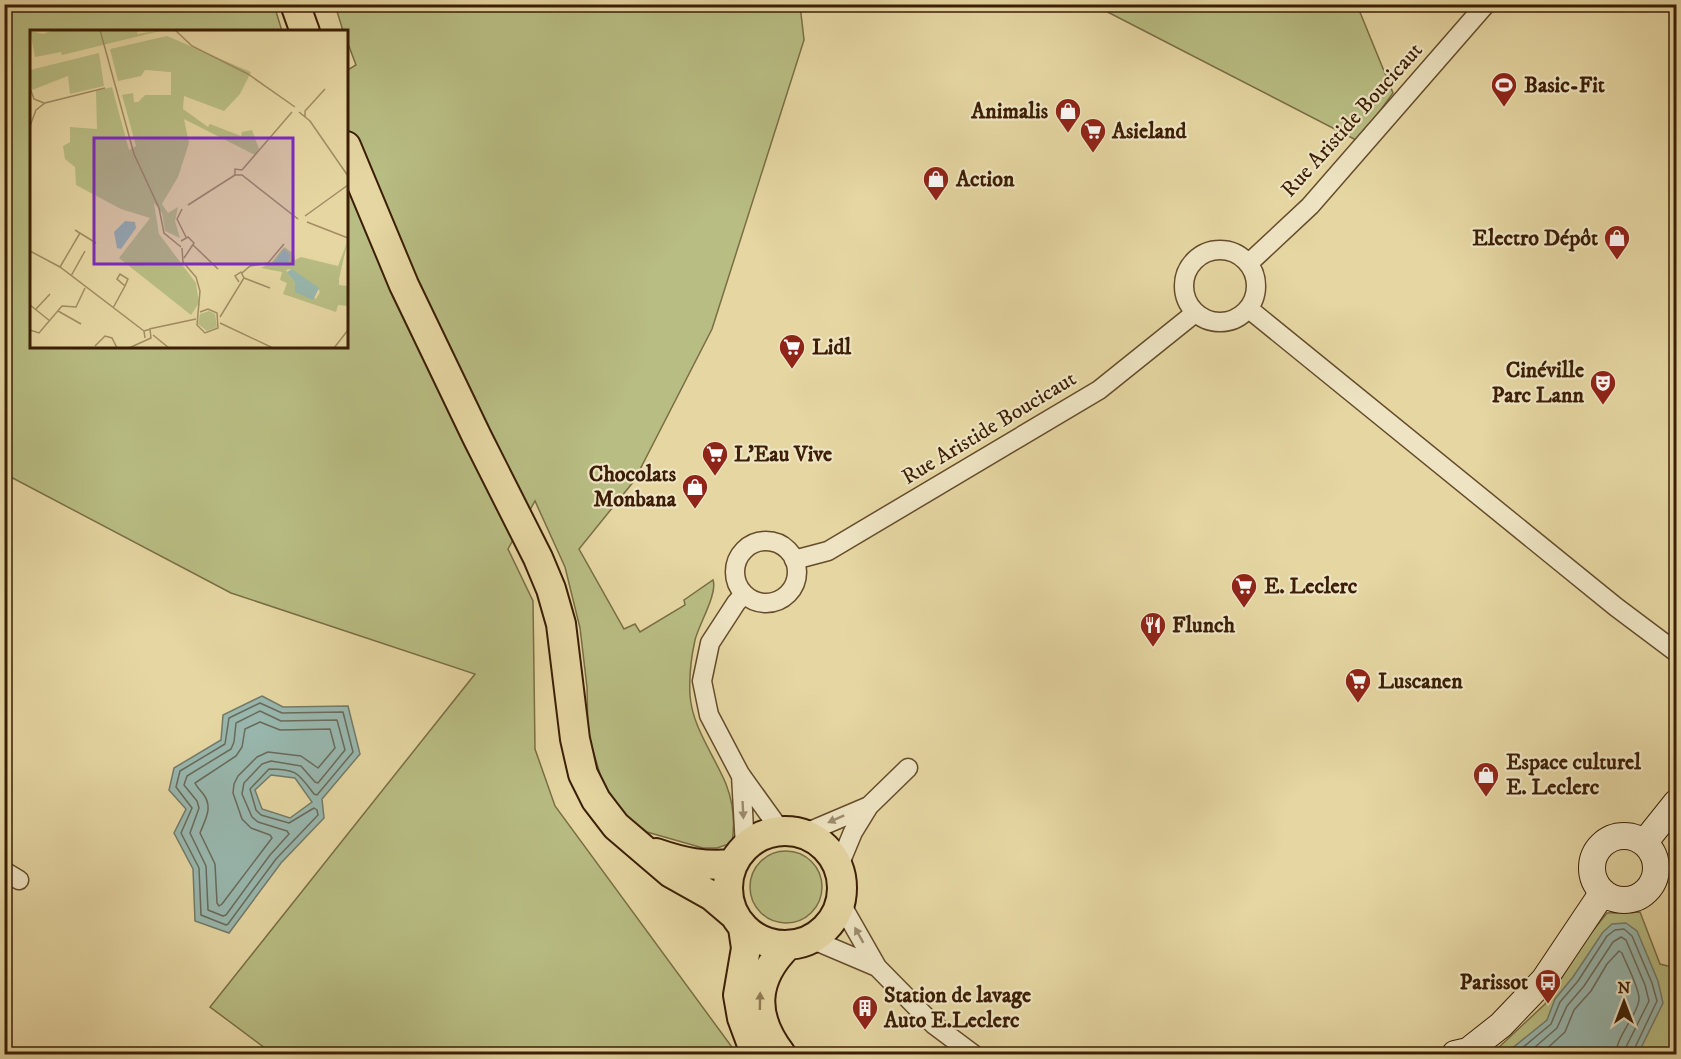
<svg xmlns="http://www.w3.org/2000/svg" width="1681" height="1059" viewBox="0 0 1681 1059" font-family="'IM FELL DW Pica',serif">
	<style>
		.green { fill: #b8bd83; stroke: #7a6e44; stroke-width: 1.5 }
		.water { fill: #98b7ae; stroke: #737a6a; stroke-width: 1.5; fill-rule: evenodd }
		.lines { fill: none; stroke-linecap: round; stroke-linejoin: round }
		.shore { stroke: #6a6a5a; stroke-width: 1.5 }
		.street-casing { stroke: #664c2c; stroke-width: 21 }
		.secondary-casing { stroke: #3b1e05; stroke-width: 28 }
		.primary-casing { stroke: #3b1e05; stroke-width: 32 }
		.street { stroke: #eee4c3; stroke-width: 18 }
		.secondary { stroke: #eee4c3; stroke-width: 26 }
		.primary { stroke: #e5d6a2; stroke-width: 28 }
		.oneway { fill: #9d8b6e }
		.oneway2 { fill: #907a54 }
		.labels { text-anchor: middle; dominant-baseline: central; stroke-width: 4.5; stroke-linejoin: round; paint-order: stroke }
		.poi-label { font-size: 22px; font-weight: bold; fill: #3b1e05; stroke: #eee4c3; text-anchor: start }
		.street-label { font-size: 22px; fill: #3b1e05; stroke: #eee4c3 }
		.inset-road { fill: none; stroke: #a18c63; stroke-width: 1.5 }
		.view { fill: #7b2cbf; fill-opacity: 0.15; stroke: #7b2cbf; stroke-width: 3 }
		.inset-edge { fill: none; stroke: #3b1e05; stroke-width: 3 }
	</style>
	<rect width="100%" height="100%" fill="#e5d6a2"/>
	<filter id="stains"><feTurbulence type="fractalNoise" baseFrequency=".00333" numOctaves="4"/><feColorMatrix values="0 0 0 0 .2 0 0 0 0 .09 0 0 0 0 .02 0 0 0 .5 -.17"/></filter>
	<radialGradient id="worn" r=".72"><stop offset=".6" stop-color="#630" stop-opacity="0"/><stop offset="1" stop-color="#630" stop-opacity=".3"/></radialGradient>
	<!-- green -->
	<path class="green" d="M 4,5 L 274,5 L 282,31 L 32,32 L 32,346 L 346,346 L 346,71 L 356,65 L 347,41 L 346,32 L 343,31 L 335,5 L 800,5 L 804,40 L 712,329 L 634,481 L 579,549 L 624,629 L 635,624 L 640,632 L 685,605 L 684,600 L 713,580 C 718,593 699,624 695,640 C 691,658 689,677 690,695 C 692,727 714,755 726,784 C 733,802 735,824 732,843 L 717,848 L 703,848 L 647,832 L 624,814 L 603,784 L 588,734 L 587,687 L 580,628 L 565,567 L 535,501 L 508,549 L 533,601 L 535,749 L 555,806 L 737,1054 L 273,1054 L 210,1007 L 475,674 L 231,593 L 5,474 Z
		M 1094,5 L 1357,5 L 1393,93 L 1358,141 Z
		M750 887a36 36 0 1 1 72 0a36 36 0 1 1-72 0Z
		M 1640,912 L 1660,964 L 1676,968 L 1676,1054 L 1489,1054 L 1496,1050 L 1545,1004 L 1583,943 L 1607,913 Z"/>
	<!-- water -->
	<path class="water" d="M 262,696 L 283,707 L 348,706 L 360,754 L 322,799 L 324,818 L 281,863 L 229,933 L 195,921 L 193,869 L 174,833 L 186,809 L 169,790 L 174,768 L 221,740 L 223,715 ZM 271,775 L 295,778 L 312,802 L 290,818 L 262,809 L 255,790 Z
		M 1626,923 L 1637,931 L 1658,981 L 1663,1003 L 1638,1054 L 1505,1054 L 1547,1020 L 1555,999 L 1573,977 L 1603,932 L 1612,924 Z"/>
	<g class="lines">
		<!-- shore -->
		<path class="shore" d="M 260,703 L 282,713 L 343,712 L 353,752 L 317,795 L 314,794 C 298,773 297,769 269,769 L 250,789 L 256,810 L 261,815 L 289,823 L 314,808 L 317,810 L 318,815 L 276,859 L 228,924 L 226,925 L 201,915 L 199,868 L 181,833 L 192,808 L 176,787 L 180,771 L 225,744 L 229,718 Z
			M 260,711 L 281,721 L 337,720 L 345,750 L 318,783 L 315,782 L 301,766 L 271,761 L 262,764 L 244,783 L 242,794 L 252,817 L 258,822 L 287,831 L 289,834 L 270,855 L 226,915 L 223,916 L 208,910 L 206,866 L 190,833 L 199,808 L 197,801 L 184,785 L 187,776 L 231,749 L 234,742 L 236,723 Z
			M 260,722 L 280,730 L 330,729 L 335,748 L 318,768 L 301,756 L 268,752 L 257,757 L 238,776 L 234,784 L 233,793 L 242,819 L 251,828 L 270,835 L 272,838 L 222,904 L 219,906 L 217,903 L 215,864 L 200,833 C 205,820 213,808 204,795 C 200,790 197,787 195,783 L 236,756 L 242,747 L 245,729 Z
			M 1515,1054 L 1551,1024 L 1560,1002 L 1578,981 L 1607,936 L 1615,930 L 1624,929 L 1632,936 L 1652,983 L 1657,1001 L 1632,1054
			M 1527,1054 L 1557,1028 L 1567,1006 L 1584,986 L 1613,942 L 1621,937 L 1626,940 L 1645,985 L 1649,1001 L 1626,1047 L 1625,1054
			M 1541,1054 L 1565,1032 L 1574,1010 L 1591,991 L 1607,964 L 1619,951 L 1622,953 C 1627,966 1637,983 1639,997 C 1640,1012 1616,1036 1616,1054"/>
		<!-- street casing -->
		<g class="street-casing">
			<path id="street" d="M1184 286a36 36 0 1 1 72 0a36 36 0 1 1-72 0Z
				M 1249,263 L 1310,206 L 1486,4
				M 1249,309 L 1616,607 L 1676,652
				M735 572a31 31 0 1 1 62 0a31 31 0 1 1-62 0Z
				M 794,560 L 828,551 L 1099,390 L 1195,313
				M 744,594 L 736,603 L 710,643 L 702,681 L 709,715 L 740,774 L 781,831
				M 741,775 L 745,847
				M 803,834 L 869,806
				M 838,868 L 853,832 L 869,806 L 908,768
				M 4,871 L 19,880
				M 840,902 L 877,967 L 933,1024 L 973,1054
				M 811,939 L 877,967"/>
		</g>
		<!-- secondary casing -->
		<g class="secondary-casing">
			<path id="secondary" d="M1592 868a32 32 0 1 1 64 0a32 32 0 1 1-64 0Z
				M 1644,843 L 1676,803
				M 1455,1054 L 1468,1051 L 1501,1025 L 1544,980 L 1603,892"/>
		</g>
		<!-- primary casing -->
		<g class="primary-casing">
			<path id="primary" d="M 295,4 L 305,32
				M 346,146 L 404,285 L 477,437 L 538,558 L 551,589 L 561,624 L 575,739 L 583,774 L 596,800 L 616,826 L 671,873 L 712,896 L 732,913
				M728 888a57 57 0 1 1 114 0a57 57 0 1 1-114 0Z
				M 656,853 C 682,862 705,867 732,864
				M 743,928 L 746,948 L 738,995 L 742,1018 L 752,1045 L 758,1054
				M 781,1054 C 752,1016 753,980 787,946"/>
		</g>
		<!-- street -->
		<use href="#street" class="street"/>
		<!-- secondary -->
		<use href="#secondary" class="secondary"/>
		<!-- primary -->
		<use href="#primary" class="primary"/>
	</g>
	<!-- one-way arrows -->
	<defs><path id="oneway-solid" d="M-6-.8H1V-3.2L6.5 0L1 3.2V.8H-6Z" transform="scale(1.5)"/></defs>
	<g class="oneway">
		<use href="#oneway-solid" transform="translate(743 810) rotate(87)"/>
		<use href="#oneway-solid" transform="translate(836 819) rotate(156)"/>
		<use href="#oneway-solid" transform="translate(859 935) rotate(-119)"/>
	</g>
	<use class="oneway2" href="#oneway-solid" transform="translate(760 1001) rotate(-89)"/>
	<!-- icons -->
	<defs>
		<g id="stadium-pin" transform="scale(1.35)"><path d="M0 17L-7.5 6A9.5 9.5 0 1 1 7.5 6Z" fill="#8f2418" stroke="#eee4c3"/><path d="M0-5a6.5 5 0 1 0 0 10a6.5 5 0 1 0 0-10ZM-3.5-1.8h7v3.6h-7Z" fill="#fff"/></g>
		<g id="shop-pin" transform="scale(1.35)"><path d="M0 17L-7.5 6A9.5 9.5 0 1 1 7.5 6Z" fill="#8f2418" stroke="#eee4c3"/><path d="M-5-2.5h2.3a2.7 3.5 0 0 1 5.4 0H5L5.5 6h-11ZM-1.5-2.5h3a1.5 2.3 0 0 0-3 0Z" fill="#fff"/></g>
		<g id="supermarket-pin" transform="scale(1.35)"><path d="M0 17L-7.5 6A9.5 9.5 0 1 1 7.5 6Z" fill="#8f2418" stroke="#eee4c3"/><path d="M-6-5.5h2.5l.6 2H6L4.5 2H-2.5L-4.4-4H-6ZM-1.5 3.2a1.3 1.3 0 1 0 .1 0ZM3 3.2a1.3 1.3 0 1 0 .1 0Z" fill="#fff"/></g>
		<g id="theatre-pin" transform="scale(1.35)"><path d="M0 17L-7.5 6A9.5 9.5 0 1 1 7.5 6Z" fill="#8f2418" stroke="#eee4c3"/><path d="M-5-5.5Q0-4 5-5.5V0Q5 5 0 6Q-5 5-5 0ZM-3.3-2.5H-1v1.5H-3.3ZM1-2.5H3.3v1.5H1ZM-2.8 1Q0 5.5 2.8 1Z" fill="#fff"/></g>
		<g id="restaurant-pin" transform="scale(1.35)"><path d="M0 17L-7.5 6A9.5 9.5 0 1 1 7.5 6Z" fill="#8f2418" stroke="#eee4c3"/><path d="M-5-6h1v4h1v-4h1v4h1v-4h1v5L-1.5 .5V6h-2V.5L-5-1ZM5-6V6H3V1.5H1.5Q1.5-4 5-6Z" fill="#fff"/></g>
		<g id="bus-pin" transform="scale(1.35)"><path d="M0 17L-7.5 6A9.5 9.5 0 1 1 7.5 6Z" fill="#8f2418" stroke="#eee4c3"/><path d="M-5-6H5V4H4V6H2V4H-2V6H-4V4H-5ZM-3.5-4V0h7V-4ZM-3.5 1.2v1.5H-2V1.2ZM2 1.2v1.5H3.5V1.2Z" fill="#fff"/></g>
		<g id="building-pin" transform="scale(1.35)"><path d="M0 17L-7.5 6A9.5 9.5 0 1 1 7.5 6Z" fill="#8f2418" stroke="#eee4c3"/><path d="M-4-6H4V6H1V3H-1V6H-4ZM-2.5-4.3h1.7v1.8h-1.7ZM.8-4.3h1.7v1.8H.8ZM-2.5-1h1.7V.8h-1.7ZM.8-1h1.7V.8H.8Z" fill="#fff"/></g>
	</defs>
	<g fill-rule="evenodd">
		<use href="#stadium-pin" x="1504" y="85"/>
		<use href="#shop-pin" x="1068" y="111"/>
		<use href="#supermarket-pin" x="1093" y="131"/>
		<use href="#shop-pin" x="936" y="179"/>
		<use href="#shop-pin" x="1617" y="238"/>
		<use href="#supermarket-pin" x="792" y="347"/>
		<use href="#theatre-pin" x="1603" y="383"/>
		<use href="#supermarket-pin" x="715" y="454"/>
		<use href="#shop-pin" x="695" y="487"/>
		<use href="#supermarket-pin" x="1244" y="586"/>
		<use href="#restaurant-pin" x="1153" y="625"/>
		<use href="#supermarket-pin" x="1358" y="681"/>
		<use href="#shop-pin" x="1486" y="775"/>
		<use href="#bus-pin" x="1548" y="982"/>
		<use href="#building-pin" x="865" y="1008"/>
	</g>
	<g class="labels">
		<!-- poi labels -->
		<g class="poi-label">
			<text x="1524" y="85">Basic-Fit</text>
			<text x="1048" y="111" text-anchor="end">Animalis</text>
			<text x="1112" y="131">Asieland</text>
			<text x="956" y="179">Action</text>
			<text x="1598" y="238" text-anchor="end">Electro Dépôt</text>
			<text x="812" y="347">Lidl</text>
			<text x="1584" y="370" text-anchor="end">Cinéville<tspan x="1584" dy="25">Parc Lann</tspan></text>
			<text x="734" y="454">L'Eau Vive</text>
			<text x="676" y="474" text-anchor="end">Chocolats<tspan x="676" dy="25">Monbana</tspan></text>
			<text x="1264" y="586">E. Leclerc</text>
			<text x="1172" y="625">Flunch</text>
			<text x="1378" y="681">Luscanen</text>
			<text x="1506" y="762">Espace culturel<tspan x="1506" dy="25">E. Leclerc</tspan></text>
			<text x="1528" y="982" text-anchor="end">Parissot</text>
			<text x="884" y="995">Station de lavage<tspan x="884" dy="25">Auto E.Leclerc</tspan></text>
		</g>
		<!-- street labels -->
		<g class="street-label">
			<text transform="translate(1352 120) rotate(-48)">Rue Aristide Boucicaut</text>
			<text transform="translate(989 428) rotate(-31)">Rue Aristide Boucicaut</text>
		</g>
	</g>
	<!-- overview -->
	<g transform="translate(30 30)">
		<rect width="318" height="318" fill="#e5d6a2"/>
		<path d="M 23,0 L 108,0 L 107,4 L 134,0 L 32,25 L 31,22 L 5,27 L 0,1 L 13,4 ZM 137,6 L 221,42 L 210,64 L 194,81 L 154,66 L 153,79 L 178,97 L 180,94 L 211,106 L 212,102 L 222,100 L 229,119 L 225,125 L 154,89 L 159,113 L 148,147 L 132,174 L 138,183 L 148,177 L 145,191 L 150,208 L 135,201 L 132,183 L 124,173 L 129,204 L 166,253 L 169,273 L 161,285 L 89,228 L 120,188 L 91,179 L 46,155 L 45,137 L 35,129 L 33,116 L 40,112 L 40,97 L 67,99 L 66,61 L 82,57 L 99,120 L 106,116 L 92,65 L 103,63 L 104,72 L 108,72 L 115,65 L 141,65 L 141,42 L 115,40 L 111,46 L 88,51 L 80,19 ZM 69,23 L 74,56 L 40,64 L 38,46 L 2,60 L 0,57 L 0,40 ZM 318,210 L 309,249 L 309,255 L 318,256 L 318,276 L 308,275 L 306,282 L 253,264 L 257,253 L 250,250 L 252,242 L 231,238 L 241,233 L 254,217 L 264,224 L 265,230 L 271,227 L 308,236 ZM 260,239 L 287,257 L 290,262 L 286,269 L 265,253 L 256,240 ZM 179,281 L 185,284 L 187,297 L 177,301 L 168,294 L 170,284 Z" fill="#b8bd83" fill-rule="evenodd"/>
		<path d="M 95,191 L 105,192 L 106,198 L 91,219 L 87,218 L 84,202 ZM 254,219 L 260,225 L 258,233 L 241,236 ZM 262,239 L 289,258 L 283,270 L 265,262 L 265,253 L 257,242 Z" fill="#98b7ae"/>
		<path class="inset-road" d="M 70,0 L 104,124 L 129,178 L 134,203 L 151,217M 145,0 L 162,16 L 218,44 L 265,77M 0,58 L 4,69 L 14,73M 269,82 L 280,91 L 318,146M 275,87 L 275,81 L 295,59M 0,96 L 6,80 L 15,73 L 75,58M 212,140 L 205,139 L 205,145 L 212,145 L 268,189M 212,140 L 262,82M 158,175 L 205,145M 152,179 L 147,189 L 156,207M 275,186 L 318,155M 277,192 L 318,208M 45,200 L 66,213M 151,211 L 158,207 L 164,213 L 154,228M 163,215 L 188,239M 152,218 L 153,232 L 166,247 L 170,261 L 167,295 L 175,303 L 188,298 L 187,283 L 178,279 L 170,282M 0,221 L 30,237 L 114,301M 30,237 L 50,203M 212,243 L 220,236 L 238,233 L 254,214M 41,246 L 55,221M 214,248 L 240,258M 0,275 L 20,291M 83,278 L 95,256 L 98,249 L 90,244 L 87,249 L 95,256M 6,279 L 20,264M 28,281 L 51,294M 190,287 L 214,248 L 211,242 L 205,246 L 209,252M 190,293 L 243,318M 119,299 L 166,289M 0,300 L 9,303 L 32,276 L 46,277 L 55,258M 123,305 L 139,318M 65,316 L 75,306 L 82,308 L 87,318M 99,318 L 121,308 L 120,299 L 114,301 L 115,308M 304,318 L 318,300"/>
		<path class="view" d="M 64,108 L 263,108 L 263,234 L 64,234 Z"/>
		<rect width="318" height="318" class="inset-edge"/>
	</g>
	<!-- margin -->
	<rect width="1681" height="1059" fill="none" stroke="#e5d6a2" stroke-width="24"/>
	<rect x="6" y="6" width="1669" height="1047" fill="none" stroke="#3b1e05" stroke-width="3"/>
	<rect x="12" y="12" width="1657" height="1035" fill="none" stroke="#3b1e05" stroke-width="1.5"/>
	<!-- north arrow -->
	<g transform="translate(1624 1002)" stroke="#eee4c3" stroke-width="4.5" paint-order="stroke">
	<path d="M0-4.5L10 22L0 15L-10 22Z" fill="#3b1e05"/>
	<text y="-9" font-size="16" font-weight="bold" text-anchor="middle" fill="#3b1e05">N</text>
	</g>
	<rect width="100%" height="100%" filter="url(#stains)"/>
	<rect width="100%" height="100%" fill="url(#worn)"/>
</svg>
